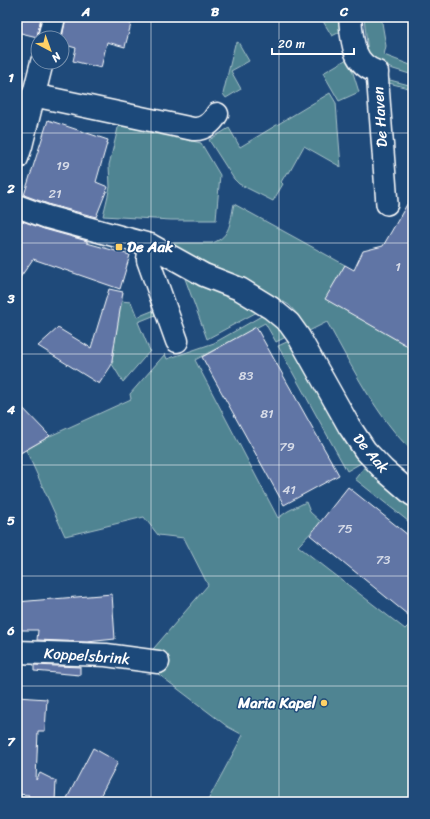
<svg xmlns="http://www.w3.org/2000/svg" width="430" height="819" viewBox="0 0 430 819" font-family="Sriracha,sans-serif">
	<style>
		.green { fill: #4f8492; stroke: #a7c2c8 }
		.building { fill: #6075a5; stroke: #fff }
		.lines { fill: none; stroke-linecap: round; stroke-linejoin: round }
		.pedestrian-casing { stroke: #fff; stroke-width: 24 }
		.minor-casing { stroke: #fff; stroke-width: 25 }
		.pedestrian { stroke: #1f4a7a; stroke-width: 21 }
		.minor { stroke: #1f4a7a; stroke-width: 22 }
		.grid { fill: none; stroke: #fff; stroke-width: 1; stroke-opacity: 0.55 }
		.poi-dot { fill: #ffd166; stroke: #1f4a7a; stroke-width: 1.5 }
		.labels { text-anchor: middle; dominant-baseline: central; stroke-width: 3; stroke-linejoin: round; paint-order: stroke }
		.number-label { font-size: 13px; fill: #d7dce8 }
		.street-label { font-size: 15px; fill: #fff; stroke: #1f4a7a }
		.poi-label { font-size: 15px; font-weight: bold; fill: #fff; stroke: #1f4a7a; text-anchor: start }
		.neatline { fill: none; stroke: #fff; stroke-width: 1.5 }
		.grid-label { font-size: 13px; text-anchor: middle; font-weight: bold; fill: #fff }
	</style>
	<rect width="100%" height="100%" fill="#1f4a7a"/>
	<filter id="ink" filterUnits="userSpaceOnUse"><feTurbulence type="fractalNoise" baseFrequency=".025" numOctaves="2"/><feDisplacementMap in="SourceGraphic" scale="8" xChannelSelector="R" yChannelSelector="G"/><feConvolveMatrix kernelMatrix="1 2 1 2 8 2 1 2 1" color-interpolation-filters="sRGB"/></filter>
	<g filter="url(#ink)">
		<!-- green -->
		<path class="green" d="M 323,17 L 340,17 L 341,28 L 340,32 L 332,36 L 321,18 Z
			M 364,17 L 381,17 L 386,46 L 384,55 L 413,66 L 413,75 L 390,68 L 368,53 Z
			M 238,42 L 249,61 L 231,71 L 241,89 L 226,98 L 223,94 L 235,44 Z
			M 347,59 L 349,60 L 359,92 L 339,101 L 323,73 Z
			M 386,79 L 413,86 L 413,112 L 412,89 L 385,82 Z
			M 330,93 L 336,103 L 341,167 L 304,146 L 289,173 L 287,172 L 281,182 L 283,184 L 273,201 L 239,184 L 234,179 L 209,140 L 229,128 L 240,147 Z
			M 119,124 L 201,143 L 220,175 L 216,220 L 171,220 L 103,216 L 110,187 L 109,165 Z
			M 234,204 L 345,265 L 326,299 L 413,349 L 413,452 C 377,418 351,365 327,322 L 307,332 L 298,315 L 289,305 L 265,291 L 165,243 L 212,243 C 231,237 230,221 234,204 Z
			M 183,273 L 259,311 L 207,339 Z
			M 121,301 L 131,302 L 137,317 L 157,309 L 158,314 L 138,322 L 150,351 L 123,382 L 112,364 L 113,361 L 112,360 Z
			M 265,314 L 288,336 L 276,342 L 265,323 L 195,360 L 278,518 L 288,511 L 306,502 L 310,512 L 321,522 L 298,546 L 405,629 L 413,621 L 413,802 L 207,802 L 243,735 L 228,727 L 149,667 L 151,653 L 154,648 L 208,585 L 184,538 L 158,535 L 144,517 L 65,536 L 26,450 L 50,436 L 131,399 L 130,394 L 165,354 L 167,359 L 214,343 Z
			M 291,340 L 363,462 L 347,471 L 278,346 Z
			M 366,465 L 383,483 L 413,509 L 413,525 L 355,479 Z"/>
		<!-- building -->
		<path class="building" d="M 17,17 L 41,17 L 37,37 L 17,32 Z
			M 66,17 L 130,17 L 128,23 L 131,24 L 125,47 L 107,42 L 101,68 L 73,61 L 76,48 L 62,44 L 62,38 Z
			M 48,120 L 108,140 L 96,182 L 108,187 L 96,217 L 51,205 L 24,195 Z
			M 413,194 L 413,349 L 325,299 L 345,265 L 354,270 L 363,251 L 383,246 Z
			M 17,219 L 44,229 L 87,241 L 87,243 L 130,255 L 120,289 L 33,259 L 17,282 Z
			M 109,289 L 123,292 L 111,366 L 99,384 L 38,346 L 58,328 L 91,348 Z
			M 256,327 L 339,475 L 284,505 L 202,357 Z
			M 17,402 L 50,436 L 17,455 Z
			M 348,487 L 413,539 L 413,619 L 310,535 Z
			M 112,594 L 115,639 L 87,642 L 37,640 L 38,630 L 17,630 L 17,602 Z
			M 34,665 L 80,667 L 80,675 L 34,671 Z
			M 17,697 L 47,699 L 45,731 L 38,731 L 36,780 L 40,773 L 56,781 L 55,802 L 25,802 L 29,795 L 17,794 Z
			M 93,748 L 118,762 L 97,802 L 65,802 Z"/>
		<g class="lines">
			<!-- pedestrian casing -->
			<g class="pedestrian-casing">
				<path id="pedestrian" d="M 377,72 L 387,204"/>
			</g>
			<!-- minor casing -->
			<g class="minor-casing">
				<path id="minor" d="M 350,17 C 352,39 352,64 377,72
					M 49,38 L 54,17
					M 33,95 L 193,129 C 204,130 212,123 217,114
					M 17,158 L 21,146 L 42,62
					M 17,206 L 47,217 L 150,245 L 204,275 L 240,289 L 271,308 L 289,323 L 299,337 L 349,426 L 365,450 L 384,470 L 413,495
					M 150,245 L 148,260 L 177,341
					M 17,652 L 106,655 L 158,662"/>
			</g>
			<!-- pedestrian -->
			<use href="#pedestrian" class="pedestrian"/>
			<!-- minor -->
			<use href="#minor" class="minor"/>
		</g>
	</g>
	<!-- grid -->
	<path class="grid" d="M 151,17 L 151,802M 279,17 L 279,802M 17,133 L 413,133M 17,243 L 413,243M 17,354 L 413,354M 17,465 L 413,465M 17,576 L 413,576M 17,686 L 413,686"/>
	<!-- markers -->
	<g class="poi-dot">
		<rect x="115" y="243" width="8" height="8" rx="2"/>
		<circle cx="324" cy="703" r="4"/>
	</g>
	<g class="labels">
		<!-- number labels -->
		<g class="number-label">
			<text x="63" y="165">19</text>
			<text x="55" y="193">21</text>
			<text x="398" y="266">1</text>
			<text x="246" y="375">83</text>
			<text x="267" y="413">81</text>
			<text x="287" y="446">79</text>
			<text x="289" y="489">41</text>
			<text x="345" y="528">75</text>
			<text x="383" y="559">73</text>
		</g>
		<!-- street labels -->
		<g class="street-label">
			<text transform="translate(380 117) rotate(-94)">De Haven</text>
			<text transform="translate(371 453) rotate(50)">De Aak</text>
			<text transform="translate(87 656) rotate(4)">Koppelsbrink</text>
		</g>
		<!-- poi labels -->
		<g class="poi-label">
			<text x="127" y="247">De Aak</text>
			<text x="316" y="703" text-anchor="end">Maria Kapel</text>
		</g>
	</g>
	<!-- margin -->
	<rect width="430" height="819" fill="none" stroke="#1f4a7a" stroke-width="44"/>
	<!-- north arrow -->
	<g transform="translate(50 50) rotate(139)"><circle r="19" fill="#1f4a7a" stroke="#7992af"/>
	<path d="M0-3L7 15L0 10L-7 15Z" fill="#ffd166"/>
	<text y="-6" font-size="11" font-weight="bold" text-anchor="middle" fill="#ffffff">N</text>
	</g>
	<!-- scale -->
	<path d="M272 48v6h82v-6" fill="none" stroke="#ffffff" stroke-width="2"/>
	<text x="278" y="48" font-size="12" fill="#ffffff" stroke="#1f4a7a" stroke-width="3" paint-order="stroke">20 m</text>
	<rect x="22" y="22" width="386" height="775" class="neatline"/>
	<g class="grid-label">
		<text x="86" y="16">A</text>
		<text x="215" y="16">B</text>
		<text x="344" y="16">C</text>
		<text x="11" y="82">1</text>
		<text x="11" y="193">2</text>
		<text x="11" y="303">3</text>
		<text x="11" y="414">4</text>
		<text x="11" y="525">5</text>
		<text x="11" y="635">6</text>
		<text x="11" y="746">7</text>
	</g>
</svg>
